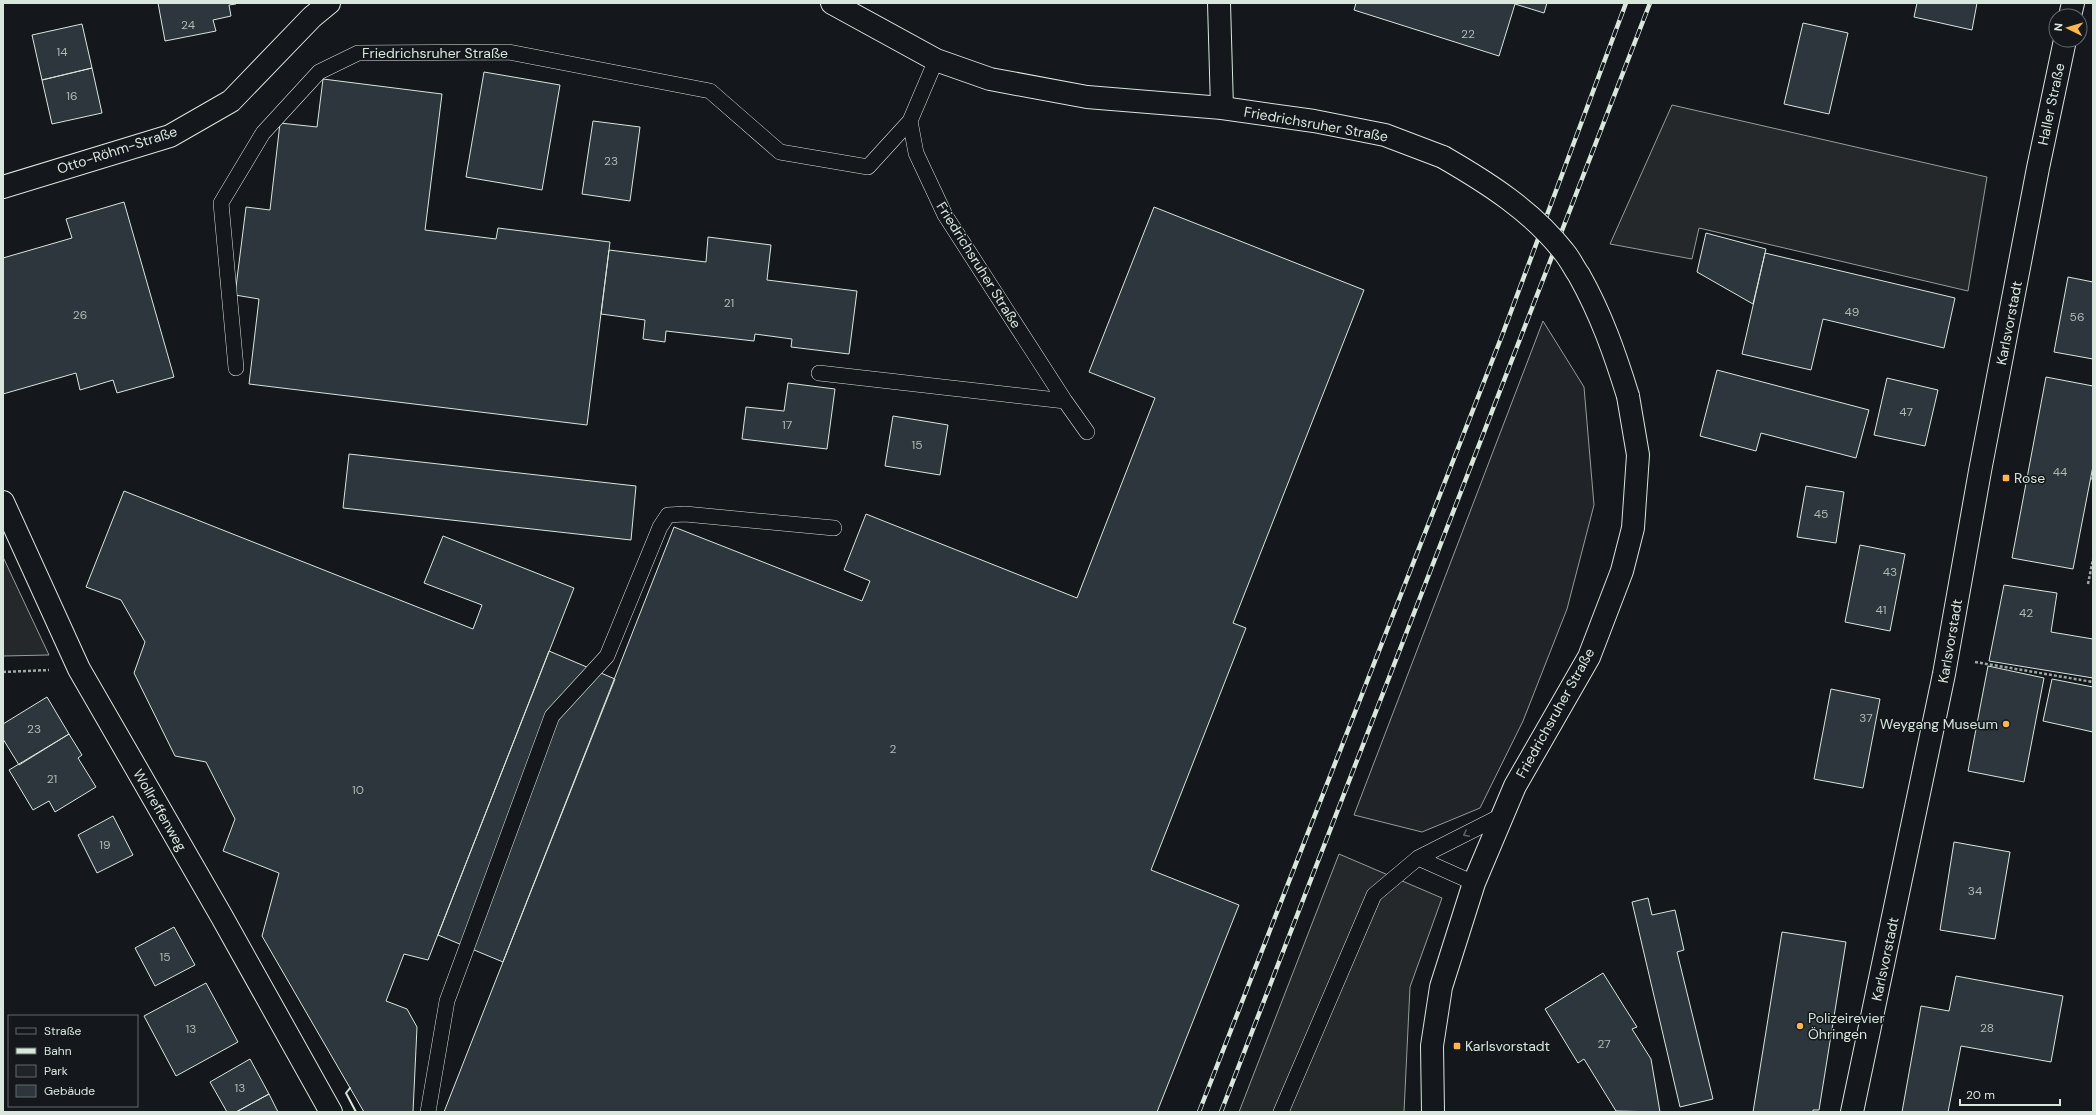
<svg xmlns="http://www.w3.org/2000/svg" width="2096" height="1115" viewBox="0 0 2096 1115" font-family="'DM Sans',sans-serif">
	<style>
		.green { fill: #202428; stroke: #939e99 }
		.parking { fill: #24282b; stroke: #939e99 }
		.building { fill: #2c363c; stroke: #d8e6dc }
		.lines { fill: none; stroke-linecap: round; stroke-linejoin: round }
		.service-casing { stroke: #d8e6dc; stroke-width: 16 }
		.minor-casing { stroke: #d8e6dc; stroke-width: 24 }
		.secondary-casing { stroke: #d8e6dc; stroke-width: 24 }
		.path { stroke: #9da8a2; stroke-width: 2.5; stroke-dasharray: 3 2; stroke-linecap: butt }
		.service { stroke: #14181c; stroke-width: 15 }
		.minor { stroke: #14181c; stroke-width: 22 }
		.secondary { stroke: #14181c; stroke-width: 22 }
		.rail-casing { stroke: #d8e6dc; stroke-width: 4.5 }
		.rail { stroke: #14181c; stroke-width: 3; stroke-dasharray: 9; stroke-linecap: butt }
		.secondary-bridge-casing { stroke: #d8e6dc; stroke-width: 24; stroke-linecap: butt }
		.secondary-bridge { stroke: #14181c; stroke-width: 22 }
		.wall { stroke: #d8e6dc; stroke-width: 2 }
		.oneway { stroke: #59605f }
		.poi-dot { fill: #ffb74d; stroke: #14181c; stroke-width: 1.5 }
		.labels { text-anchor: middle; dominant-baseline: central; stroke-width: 3; stroke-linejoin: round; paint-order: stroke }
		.number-label { font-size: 12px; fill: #adbab4 }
		.street-label { font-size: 14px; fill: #d8e6dc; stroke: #14181c }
		.poi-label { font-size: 14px; fill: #d8e6dc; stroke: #14181c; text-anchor: start }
	</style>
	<rect width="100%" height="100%" fill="#14181c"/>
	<!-- green -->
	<path class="green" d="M 1543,321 L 1584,387 L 1594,505 L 1567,609 L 1523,721 L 1480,808 L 1422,832 L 1354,815 Z"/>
	<!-- parking -->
	<path class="parking" d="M 1672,105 L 1987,177 L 1968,291 L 1699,228 L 1692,259 L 1610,244 Z
		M 3,557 L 49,655 L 3,656 Z
		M 1339,854 L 1442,898 L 1410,987 L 1404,1112 L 1239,1112 Z"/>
	<!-- building -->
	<path class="building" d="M 158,3 L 236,3 L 236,4 L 229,5 L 231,16 L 213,20 L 216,31 L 165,41 Z
		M 1356,3 L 1547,3 L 1544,13 L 1515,4 L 1499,56 L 1354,10 Z
		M 1917,3 L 1977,3 L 1972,30 L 1914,17 Z
		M 1803,23 L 1848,33 L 1829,114 L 1784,104 Z
		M 82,24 L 92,68 L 42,80 L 32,35 Z
		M 92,68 L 102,113 L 52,124 L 42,80 Z
		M 484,72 L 560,85 L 542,190 L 466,177 Z
		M 323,79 L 442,94 L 425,230 L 496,239 L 498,228 L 610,242 L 587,425 L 249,384 L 259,299 L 235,295 L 246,207 L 270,210 L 280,123 L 317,127 Z
		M 593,121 L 640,127 L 630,201 L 582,194 Z
		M 124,202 L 174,377 L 117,393 L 113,380 L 80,390 L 76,373 L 3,394 L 3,258 L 72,238 L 66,219 Z
		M 1154,207 L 1364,290 L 1233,623 L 1246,628 L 1151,870 L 1239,905 L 1157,1112 L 444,1112 L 674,527 L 862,601 L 870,581 L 844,570 L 866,514 L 1077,598 L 1155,398 L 1089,372 Z
		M 1706,233 L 1766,249 L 1753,304 L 1697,272 Z
		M 708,237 L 771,245 L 767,280 L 857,291 L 849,354 L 791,347 L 792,339 L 755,334 L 754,341 L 666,331 L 665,342 L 643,339 L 645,320 L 601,314 L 609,250 L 706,262 Z
		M 1765,253 L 1955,298 L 1944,348 L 1823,319 L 1811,370 L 1742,354 Z
		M 2068,277 L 2093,282 L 2093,359 L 2054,352 Z
		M 1717,370 L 1869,410 L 1856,458 L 1761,433 L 1756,451 L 1700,436 Z
		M 2046,377 L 2093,386 L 2093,466 L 2073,569 L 2012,558 Z
		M 1887,378 L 1938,390 L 1925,446 L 1874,435 Z
		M 788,383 L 835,389 L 827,449 L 742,439 L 746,407 L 784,411 Z
		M 893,416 L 948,425 L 940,475 L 885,466 Z
		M 349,454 L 636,486 L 631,540 L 343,508 Z
		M 1806,486 L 1844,492 L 1836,543 L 1797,537 Z
		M 124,491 L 473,629 L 482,605 L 424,583 L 443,536 L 574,588 L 428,960 L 404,954 L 386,1001 L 407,1009 L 417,1027 L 413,1112 L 364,1112 L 262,936 L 279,873 L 223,851 L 235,819 L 206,762 L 175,756 L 134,673 L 145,642 L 121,600 L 86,587 Z
		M 1860,545 L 1905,554 L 1890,631 L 1845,622 Z
		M 2004,585 L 2057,593 L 2051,632 L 2093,639 L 2093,678 L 1989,661 Z
		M 549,651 L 615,679 L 503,962 L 438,935 Z
		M 1988,666 L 2044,678 L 2024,782 L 1968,771 Z
		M 2052,679 L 2093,687 L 2093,732 L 2043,721 Z
		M 1831,689 L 1880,699 L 1863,788 L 1814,779 Z
		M 47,697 L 69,734 L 19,765 L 3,739 L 3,724 Z
		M 69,734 L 82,755 L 78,758 L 96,787 L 55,812 L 49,801 L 33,810 L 9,770 Z
		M 113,816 L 133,855 L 97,873 L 78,835 Z
		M 1954,842 L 2010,852 L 1995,939 L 1940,930 Z
		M 1648,898 L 1652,915 L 1675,910 L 1684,950 L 1677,952 L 1713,1099 L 1680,1107 L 1632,902 Z
		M 174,927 L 195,965 L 155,986 L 135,948 Z
		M 1782,932 L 1846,942 L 1819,1110 L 1813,1110 L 1813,1112 L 1753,1112 Z
		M 1603,973 L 1637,1027 L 1632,1029 L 1651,1059 L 1660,1112 L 1616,1111 L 1584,1059 L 1578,1063 L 1545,1009 Z
		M 1956,976 L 2063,996 L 2051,1062 L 1961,1046 L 1948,1112 L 1902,1112 L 1921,1006 L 1949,1011 Z
		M 206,983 L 238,1042 L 176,1076 L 144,1016 Z
		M 250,1059 L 269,1094 L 236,1112 L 227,1112 L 210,1082 Z
		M 269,1094 L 278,1112 L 236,1112 Z"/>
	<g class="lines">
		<!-- service casing -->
		<g class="service-casing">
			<path id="service" d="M 936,60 L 910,121 L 916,153 L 945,215 L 1065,401 L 1087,432
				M 236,368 L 221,203 L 263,133 L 319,72 L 358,53 L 509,52 L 710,91 L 780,152 L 868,167 L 910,121
				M 819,373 L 1065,401
				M 1418,858 L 1474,883
				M 428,1112 L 447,1001 L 552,716 L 607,656 L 660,527 L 668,515 L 685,514 L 834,528
				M 1281,1112 L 1374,895 L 1418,858 L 1501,816"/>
		</g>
		<!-- minor casing -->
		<g class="minor-casing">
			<path id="minor" d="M 1219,3 L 1222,108
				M 3,187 L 170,136 L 231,101 L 312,17 L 329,3
				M 3,502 L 79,669 L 222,917 L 331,1112"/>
		</g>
		<!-- secondary casing -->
		<g class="secondary-casing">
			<path id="secondary" d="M 832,3 L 936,60 L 990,79 L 1087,97 L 1222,108 L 1314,121 L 1385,135 L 1443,157
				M 2070,16 L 2073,3
				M 1433,1112 L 1432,1046 L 1441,987 L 1474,883 L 1515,786 L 1589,657 L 1622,571 L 1633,528 L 1638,455 L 1628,396
				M 1852,1112 L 1944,674 L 1980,471 L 2038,168 L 2065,40"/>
		</g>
		<!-- path -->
		<path class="path" d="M 2091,478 L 2093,479
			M 2088,584 L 2093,559
			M 1975,662 L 2093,682
			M 3,672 L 49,670"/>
		<!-- service -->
		<use href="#service" class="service"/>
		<!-- minor -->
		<use href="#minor" class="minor"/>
		<!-- secondary -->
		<use href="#secondary" class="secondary"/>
		<!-- rail casing -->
		<g class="rail-casing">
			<path id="rail" d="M 1199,1112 L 1503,333 L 1626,3
				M 1221,1112 L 1650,3"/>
		</g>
		<!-- rail -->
		<use href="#rail" class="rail"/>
		<!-- secondary-bridge casing -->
		<g class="secondary-bridge-casing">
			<path id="secondary-bridge" d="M 1443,157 C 1488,183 1532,211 1564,252 C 1570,259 1574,268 1579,275 C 1601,314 1615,354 1628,396"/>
		</g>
		<!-- secondary-bridge -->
		<use href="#secondary-bridge" class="secondary-bridge"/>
		<!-- wall -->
		<path class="wall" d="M 350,1088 L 346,1093 L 356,1112"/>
	</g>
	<!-- one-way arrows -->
	<defs><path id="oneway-chevron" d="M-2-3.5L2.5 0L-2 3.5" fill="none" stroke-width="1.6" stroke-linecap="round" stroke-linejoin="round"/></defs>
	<use class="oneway" href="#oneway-chevron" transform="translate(1466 834) rotate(153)"/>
	<!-- markers -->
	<g class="poi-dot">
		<rect x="2002" y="474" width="8" height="8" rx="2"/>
		<circle cx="2006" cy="724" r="4"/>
		<circle cx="1800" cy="1026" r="4"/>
		<rect x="1453" y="1042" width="8" height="8" rx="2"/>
	</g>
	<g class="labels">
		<!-- number labels -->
		<g class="number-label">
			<text x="188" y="25">24</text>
			<text x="1468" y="34">22</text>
			<text x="62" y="52">14</text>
			<text x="72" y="96">16</text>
			<text x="611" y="161">23</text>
			<text x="729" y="303">21</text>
			<text x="1852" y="312">49</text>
			<text x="80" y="315">26</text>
			<text x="2077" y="317">56</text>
			<text x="1906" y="412">47</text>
			<text x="787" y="425">17</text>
			<text x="917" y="445">15</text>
			<text x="2060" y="472">44</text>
			<text x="1821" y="514">45</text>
			<text x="1890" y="572">43</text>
			<text x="1881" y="610">41</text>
			<text x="2026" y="613">42</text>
			<text x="1866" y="718">37</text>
			<text x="34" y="729">23</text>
			<text x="893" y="749">2</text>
			<text x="52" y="779">21</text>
			<text x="358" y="790">10</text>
			<text x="105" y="845">19</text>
			<text x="1975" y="891">34</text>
			<text x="165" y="957">15</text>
			<text x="1987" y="1028">28</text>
			<text x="191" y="1029">13</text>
			<text x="1604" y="1044">27</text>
			<text x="240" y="1088">13</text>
		</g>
		<!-- street labels -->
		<g class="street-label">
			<text x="435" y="53">Friedrichsruher Straße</text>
			<text transform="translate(2051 104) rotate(-78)">Haller Straße</text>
			<text transform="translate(1316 124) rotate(10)">Friedrichsruher Straße</text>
			<text transform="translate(117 150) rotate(-18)">Otto-Röhm-Straße</text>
			<text transform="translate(979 265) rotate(58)">Friedrichsruher Straße</text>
			<text transform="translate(2009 323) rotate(-79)">Karlsvorstadt</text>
			<text transform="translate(1950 641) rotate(-80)">Karlsvorstadt</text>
			<text transform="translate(1555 713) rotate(-61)">Friedrichsruher Straße</text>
			<text transform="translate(160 810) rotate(60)">Wollreffenweg</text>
			<text transform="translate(1885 959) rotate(-78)">Karlsvorstadt</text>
		</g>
		<!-- poi labels -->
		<g class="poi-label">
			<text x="2014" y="478">Rose</text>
			<text x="1998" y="724" text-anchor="end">Weygang Museum</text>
			<text x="1808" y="1018">Polizeirevier<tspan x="1808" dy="16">Öhringen</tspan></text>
			<text x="1465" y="1046">Karlsvorstadt</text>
		</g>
	</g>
	<!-- border -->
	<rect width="2096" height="1115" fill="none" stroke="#d8e6dc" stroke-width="8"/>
	<!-- legend -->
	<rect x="8" y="1015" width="130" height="92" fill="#14181c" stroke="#626a69"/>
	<rect x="16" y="1028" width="20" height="6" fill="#14181c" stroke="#626a69"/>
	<text x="44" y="1035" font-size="12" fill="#d8e6dc">Straße</text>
	<rect x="16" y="1048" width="20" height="6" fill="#d8e6dc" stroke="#626a69"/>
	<text x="44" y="1055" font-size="12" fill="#d8e6dc">Bahn</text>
	<rect x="16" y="1065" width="20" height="12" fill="#202428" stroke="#626a69"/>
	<text x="44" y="1075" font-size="12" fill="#d8e6dc">Park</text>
	<rect x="16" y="1085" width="20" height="12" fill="#2c363c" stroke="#626a69"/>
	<text x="44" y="1095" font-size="12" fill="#d8e6dc">Gebäude</text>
	<!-- north arrow -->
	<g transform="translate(2068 28) rotate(275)"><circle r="19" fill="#14181c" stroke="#626a69"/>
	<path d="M0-3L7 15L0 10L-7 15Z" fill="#ffb74d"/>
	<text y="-6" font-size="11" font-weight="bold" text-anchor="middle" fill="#d8e6dc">N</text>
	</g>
	<!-- scale -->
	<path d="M1960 1099v6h100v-6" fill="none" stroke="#d8e6dc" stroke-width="2"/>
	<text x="1966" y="1099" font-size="12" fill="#d8e6dc" stroke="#14181c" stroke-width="3" paint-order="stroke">20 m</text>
</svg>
